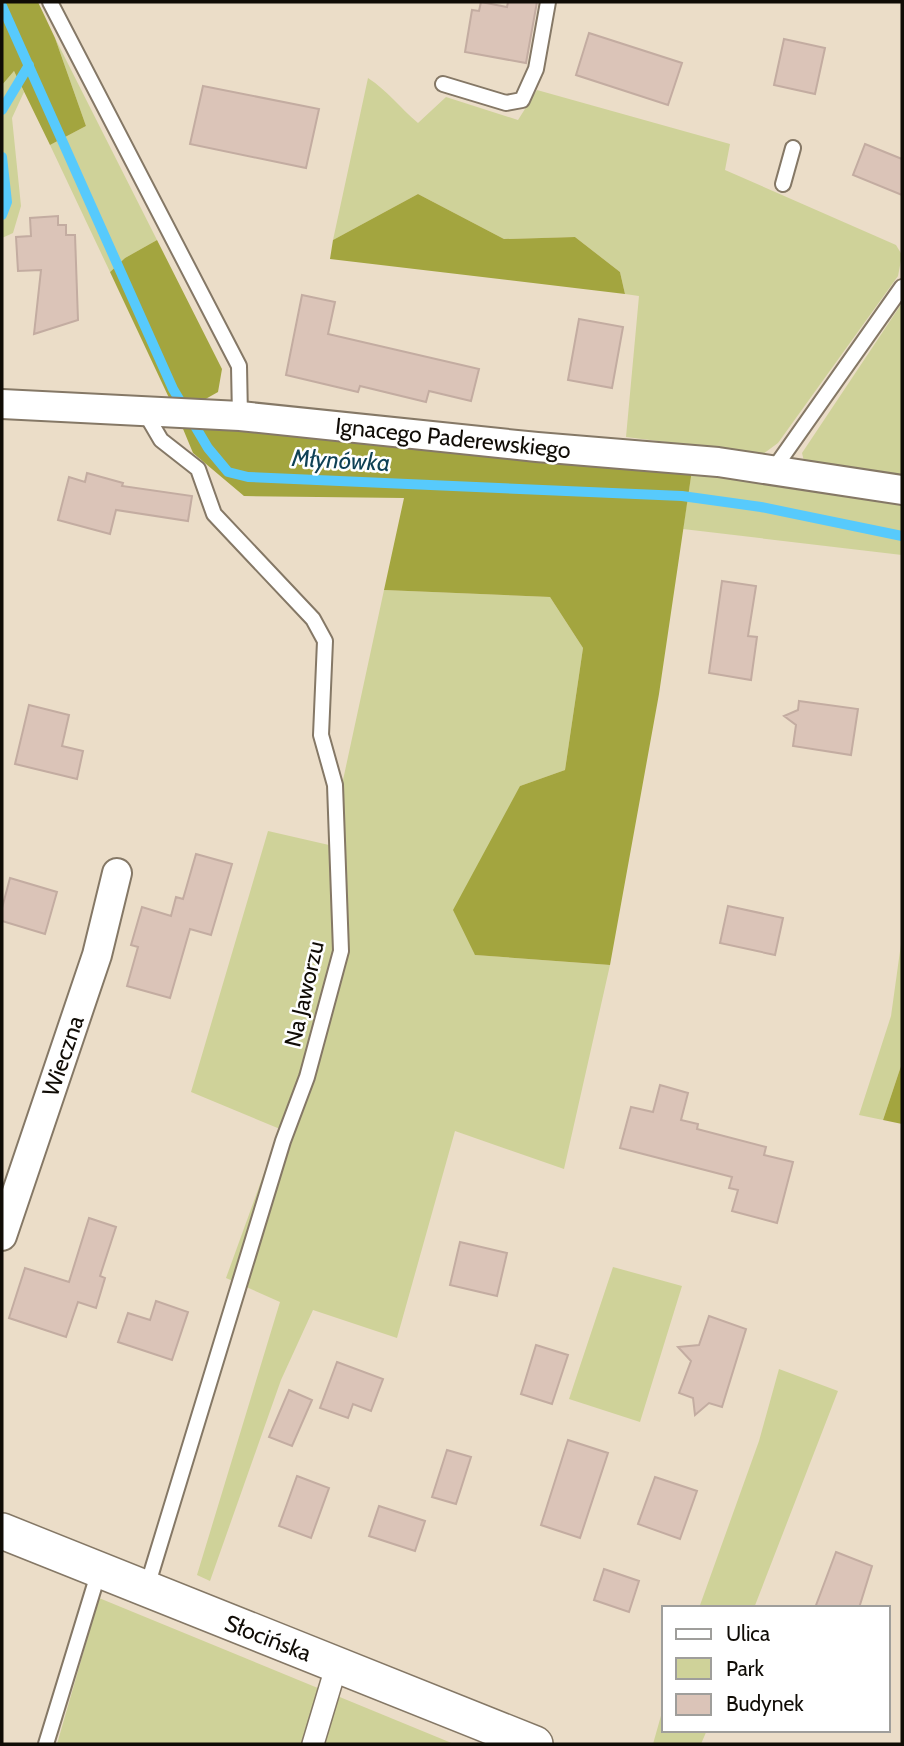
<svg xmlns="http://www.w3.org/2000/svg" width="904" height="1746" viewBox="0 0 904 1746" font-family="Cabin,sans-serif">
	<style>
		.green { fill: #cfd299 }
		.forest { fill: #a3a53f }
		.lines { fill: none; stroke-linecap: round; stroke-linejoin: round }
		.stream { stroke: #57cafc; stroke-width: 10 }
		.building { fill: #dbc4b8; stroke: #c3aca1; stroke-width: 2 }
		.service-casing { stroke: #857866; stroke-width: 18 }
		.pedestrian-casing { stroke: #857866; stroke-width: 24 }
		.minor-casing { stroke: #857866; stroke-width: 32 }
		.tertiary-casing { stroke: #857866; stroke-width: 38 }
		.service { stroke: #fff; stroke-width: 14 }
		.pedestrian { stroke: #fff; stroke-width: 21 }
		.minor { stroke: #fff; stroke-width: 28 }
		.tertiary { stroke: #fff; stroke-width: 35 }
		.labels { text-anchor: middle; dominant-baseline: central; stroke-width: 5; stroke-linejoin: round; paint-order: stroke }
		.street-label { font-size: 23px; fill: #100c06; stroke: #fff }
		.water-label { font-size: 24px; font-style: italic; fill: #0f4155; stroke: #fff }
	</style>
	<rect width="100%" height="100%" fill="#ebddc8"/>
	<!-- green -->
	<path class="green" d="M 55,38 L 157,240 L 125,258 L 110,272 L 50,145 L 86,126 Z
		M 14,71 L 24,92 L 12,118 L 21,206 L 13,233 L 2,238 L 2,85 Z
		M 368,78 C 388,91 400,108 418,123 L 446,97 L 518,120 L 537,90 L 730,144 L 725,170 L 896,245 L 902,255 L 898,276 L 778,443 L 763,454 L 626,437 L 639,296 L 625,294 L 620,272 L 575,237 L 504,239 L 418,194 L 333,240 Z
		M 902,303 L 902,476 L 805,465 L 802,453 Z
		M 692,470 L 902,500 L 902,555 L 683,529 Z
		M 384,590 L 550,597 L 583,648 L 565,770 L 520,786 L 475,955 L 610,965 L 564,1169 L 455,1131 L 397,1338 L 313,1310 L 281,1380 L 210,1581 L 197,1575 L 280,1302 L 226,1278 L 280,1129 L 191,1092 L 268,831 L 329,845 Z
		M 902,937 L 902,1063 L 883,1120 L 859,1115 L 891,1016 Z
		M 613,1267 L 682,1286 L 640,1422 L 569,1399 Z
		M 779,1369 L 838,1391 L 754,1608 L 699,1608 L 759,1441 Z
		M 99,1598 L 454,1744 L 57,1744 Z
		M 664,1705 L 664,1730 L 707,1730 L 701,1744 L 653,1744 Z"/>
	<!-- forest -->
	<path class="forest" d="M 2,2 L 38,2 L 55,38 L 86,126 L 50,145 L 14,71 L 2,85 Z
		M 418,194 L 504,239 L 575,237 L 620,272 L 625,294 L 330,259 L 333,240 Z
		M 157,240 L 222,369 L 218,392 L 202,401 L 170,400 L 110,272 L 125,258 Z
		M 181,424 L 692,470 L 659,694 L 610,965 L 475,955 L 453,910 L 520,786 L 565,770 L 583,648 L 550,597 L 384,590 L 404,498 L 244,496 L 193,453 Z
		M 902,1063 L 902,1124 L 883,1120 Z"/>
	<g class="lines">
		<!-- stream -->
		<path class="stream" d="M 2,6 L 173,389 L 208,448 L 228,472 L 248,477 L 682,496 L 761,507 L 902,536
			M 2,110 L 29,65
			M 2,157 L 7,202 L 2,215"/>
	</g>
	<!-- building -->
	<path class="building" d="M 481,2 L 507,7 L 508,2 L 537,2 L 526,63 L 465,52 L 472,10 L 479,11 Z
		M 589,33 L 682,63 L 668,105 L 576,75 Z
		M 784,39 L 825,48 L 815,94 L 774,85 Z
		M 203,86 L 319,109 L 306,168 L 190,144 Z
		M 865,144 L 902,159 L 902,195 L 853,175 Z
		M 58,216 L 58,225 L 66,225 L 66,235 L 75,235 L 78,320 L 34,334 L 41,270 L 18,271 L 16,237 L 31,236 L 30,218 Z
		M 302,295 L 335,302 L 328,334 L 479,369 L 471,401 L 429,391 L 426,402 L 360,386 L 358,392 L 286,375 Z
		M 579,319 L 623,327 L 612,388 L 568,380 Z
		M 87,473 L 123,483 L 122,486 L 192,496 L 188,521 L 116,510 L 110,534 L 58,520 L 69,477 L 85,482 Z
		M 722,581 L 756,586 L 748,636 L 757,637 L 751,680 L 709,673 Z
		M 799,701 L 858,709 L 851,755 L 793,746 L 796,725 L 784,716 L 798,710 Z
		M 29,705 L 69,715 L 62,746 L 83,751 L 77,779 L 15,764 Z
		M 196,854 L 232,864 L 211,935 L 190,929 L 170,998 L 127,986 L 138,947 L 131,945 L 142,907 L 171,916 L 176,897 L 183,899 Z
		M 10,878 L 57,892 L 45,934 L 2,921 L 2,908 Z
		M 728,906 L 783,918 L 775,955 L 720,943 Z
		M 660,1085 L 688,1093 L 681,1120 L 698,1124 L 697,1129 L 766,1147 L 764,1155 L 793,1162 L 777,1223 L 732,1211 L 738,1190 L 729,1188 L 732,1177 L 620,1148 L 631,1107 L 653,1112 Z
		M 89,1218 L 116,1227 L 100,1276 L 105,1278 L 96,1308 L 78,1302 L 66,1337 L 9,1318 L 25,1268 L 69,1282 Z
		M 460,1242 L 507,1253 L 497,1296 L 450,1285 Z
		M 156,1301 L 188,1312 L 172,1360 L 118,1342 L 128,1313 L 150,1320 Z
		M 709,1316 L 746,1329 L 722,1407 L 709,1403 L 695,1415 L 693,1398 L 679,1393 L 691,1361 L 678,1347 L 699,1345 Z
		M 536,1345 L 568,1355 L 552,1404 L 521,1394 Z
		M 337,1362 L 383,1379 L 371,1411 L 353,1404 L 348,1418 L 320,1408 Z
		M 289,1390 L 312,1400 L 292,1446 L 269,1437 Z
		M 568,1440 L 608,1453 L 580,1538 L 541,1525 Z
		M 447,1450 L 471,1457 L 456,1504 L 432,1497 Z
		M 297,1476 L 329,1488 L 311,1538 L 279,1526 Z
		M 655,1477 L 697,1491 L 680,1539 L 638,1524 Z
		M 379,1506 L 425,1521 L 415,1551 L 369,1536 Z
		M 836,1552 L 872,1566 L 859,1608 L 815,1608 Z
		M 604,1569 L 639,1581 L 629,1612 L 594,1600 Z"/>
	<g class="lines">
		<!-- service casing -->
		<g class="service-casing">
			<path id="service" d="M 50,2 L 239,366 L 240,416
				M 443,84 L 506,103 L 522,100 L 536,69 L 548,2
				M 783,184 L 793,148
				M 144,411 L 161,440 L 198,469 L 214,514 L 313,619 L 325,641 L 321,735 L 335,785 L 341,951 L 307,1077 L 283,1141 L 146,1590
				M 773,470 L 902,287
				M 46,1744 L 99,1571"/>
		</g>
		<!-- pedestrian casing -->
		<g class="pedestrian-casing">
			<path id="pedestrian" d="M 313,1744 L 337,1664"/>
		</g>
		<!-- minor casing -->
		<g class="minor-casing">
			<path id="minor" d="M 2,404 L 240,416 L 537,447 L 718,462 L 902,490
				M 2,1236 L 97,955 L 117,873"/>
		</g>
		<!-- tertiary casing -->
		<g class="tertiary-casing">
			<path id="tertiary" d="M 2,1531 L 535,1744"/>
		</g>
		<!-- service -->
		<use href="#service" class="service"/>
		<!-- pedestrian -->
		<use href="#pedestrian" class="pedestrian"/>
		<!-- minor -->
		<use href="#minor" class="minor"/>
		<!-- tertiary -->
		<use href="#tertiary" class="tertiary"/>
	</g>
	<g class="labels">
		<!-- street labels -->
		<g class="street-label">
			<text transform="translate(453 438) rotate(6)">Ignacego Paderewskiego</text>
			<text transform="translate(304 994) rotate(-77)">Na Jaworzu</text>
			<text transform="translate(63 1056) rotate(-71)">Wieczna</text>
			<text transform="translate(268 1638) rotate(21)">Słocińska</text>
		</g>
		<!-- water labels -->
		<g class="water-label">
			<text transform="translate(341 460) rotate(3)">Młynówka</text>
		</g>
	</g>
	<!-- border -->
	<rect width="904" height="1746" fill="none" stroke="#100c06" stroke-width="7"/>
	<!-- legend -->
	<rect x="662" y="1606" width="228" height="126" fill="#ffffff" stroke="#9f9e9b" stroke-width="2"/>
	<rect x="676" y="1629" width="35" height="10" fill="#ffffff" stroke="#9f9e9b" stroke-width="2"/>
	<text x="726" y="1641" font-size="21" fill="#100c06">Ulica</text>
	<rect x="676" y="1658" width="35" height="21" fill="#cfd299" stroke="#9f9e9b" stroke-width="2"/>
	<text x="726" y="1676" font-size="21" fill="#100c06">Park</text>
	<rect x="676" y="1694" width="35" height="21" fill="#dbc4b8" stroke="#9f9e9b" stroke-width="2"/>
	<text x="726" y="1711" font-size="21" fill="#100c06">Budynek</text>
</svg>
